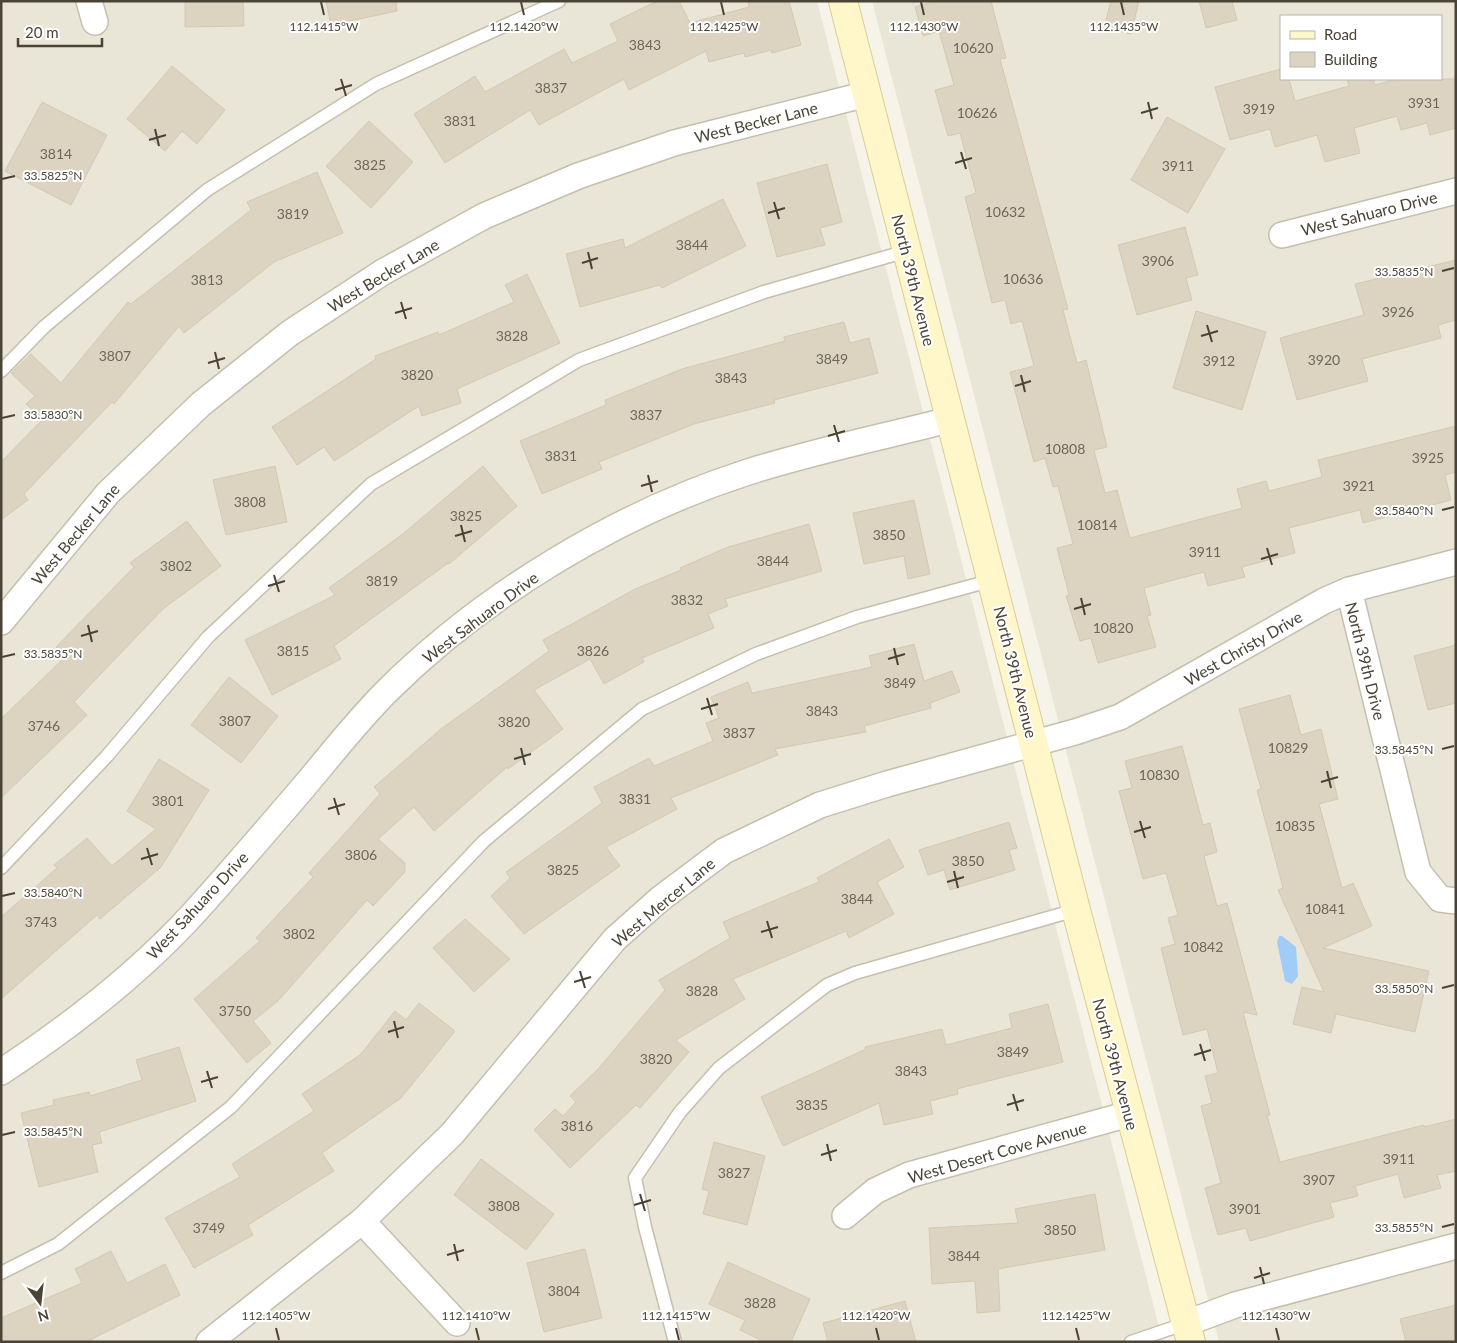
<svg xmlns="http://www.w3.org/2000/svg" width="1457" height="1343" viewBox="0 0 1457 1343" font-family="Lato,sans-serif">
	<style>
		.residential { fill: #eae6d7; fill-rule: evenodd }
		.water { fill: #a1ccf7 }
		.building { fill: #dcd3c0; stroke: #d4c9b0 }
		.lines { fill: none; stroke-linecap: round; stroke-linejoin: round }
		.lane-casing { stroke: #c5bfad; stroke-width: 15 }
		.street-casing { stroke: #c5bfad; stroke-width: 28 }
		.secondary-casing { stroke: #dacd95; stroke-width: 30 }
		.lane { stroke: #fff; stroke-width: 12 }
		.street { stroke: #fff; stroke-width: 25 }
		.secondary { stroke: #fff7ca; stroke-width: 28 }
		.ticks { fill: none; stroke: #4a4436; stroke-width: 2 }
		.labels { text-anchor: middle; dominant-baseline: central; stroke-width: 4; stroke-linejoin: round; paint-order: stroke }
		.number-label { font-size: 14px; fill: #6e6858 }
		.street-label { font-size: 16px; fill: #4a4436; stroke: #fff }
		.ticks-label { font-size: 12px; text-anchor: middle; fill: #4a4436; stroke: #fff; stroke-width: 4; stroke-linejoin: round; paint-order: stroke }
	</style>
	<rect width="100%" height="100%" fill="#f6f3e9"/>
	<!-- residential -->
	<path class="residential" d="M 1,1 L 817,1 L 1163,1342 L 1,1342 Z
		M 872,1 L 1456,1 L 1456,1342 L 1219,1342 ZM 1281,16 L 1441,16 L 1441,79 L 1281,79 Z"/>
	<!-- water -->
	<path class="water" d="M 1279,936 L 1282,936 L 1296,947 L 1298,976 L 1292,984 L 1285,981 L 1277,942 Z"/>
	<!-- building -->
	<path class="building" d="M 185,1 L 243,1 L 244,26 L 185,27 Z
		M 326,1 L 396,1 L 397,11 L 331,25 Z
		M 657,1 L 679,1 L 690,23 L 749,7 L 748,1 L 789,1 L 801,45 L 772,53 L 771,50 L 745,57 L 744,53 L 709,62 L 706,51 L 629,90 L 624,79 L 539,125 L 530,110 L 445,163 L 414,114 L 475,76 L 485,92 L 564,49 L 572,63 L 618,41 L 610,24 Z
		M 936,1 L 991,1 L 1006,58 L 1000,59 L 1068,309 L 1063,310 L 1077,363 L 1086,360 L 1107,447 L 1094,450 L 1105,493 L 1117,490 L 1130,538 L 1242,508 L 1237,489 L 1266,481 L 1269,491 L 1322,477 L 1318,460 L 1456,426 L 1456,472 L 1445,475 L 1451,500 L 1363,523 L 1360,510 L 1289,528 L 1295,553 L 1242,567 L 1245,577 L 1208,586 L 1204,572 L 1144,588 L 1151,615 L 1147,616 L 1156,647 L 1098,663 L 1091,638 L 1080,641 L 1066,596 L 1069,595 L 1057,548 L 1073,544 L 1058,486 L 1053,487 L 1045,458 L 1034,462 L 1010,372 L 1034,366 L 1022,321 L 1011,324 L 1005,300 L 992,303 L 965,197 L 976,193 L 960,133 L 948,136 L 935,90 L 954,85 L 939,31 L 923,36 L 915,7 Z
		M 1111,1 L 1139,1 L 1131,34 L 1104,28 Z
		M 1199,1 L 1232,1 L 1237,20 L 1206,28 Z
		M 172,66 L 225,110 L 197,144 L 182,131 L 165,151 L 127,119 Z
		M 1281,69 L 1281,79 L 1289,79 L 1295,101 L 1349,86 L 1347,79 L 1373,79 L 1375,85 L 1397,79 L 1456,79 L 1456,128 L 1430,135 L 1427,123 L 1401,130 L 1397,116 L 1354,128 L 1360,153 L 1325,162 L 1317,135 L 1275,147 L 1270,129 L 1230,140 L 1215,87 Z
		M 42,102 L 107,135 L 71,205 L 5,171 Z
		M 1167,117 L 1225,149 L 1188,213 L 1131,180 Z
		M 369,121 L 413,162 L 371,208 L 326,166 Z
		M 827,164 L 842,222 L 820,228 L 825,245 L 777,257 L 757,183 Z
		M 317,172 L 343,233 L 274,262 L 184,333 L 179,326 L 114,404 L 112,402 L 24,494 L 28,500 L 1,520 L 1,462 L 43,419 L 26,404 L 35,396 L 11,373 L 31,354 L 61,383 L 128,302 L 131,304 L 251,210 L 247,202 Z
		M 723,199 L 746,246 L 662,288 L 660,285 L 580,307 L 566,254 L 623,239 L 625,248 Z
		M 1185,227 L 1198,275 L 1186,278 L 1192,300 L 1137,315 L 1118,245 Z
		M 1456,260 L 1456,320 L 1438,325 L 1441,338 L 1362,359 L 1368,381 L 1297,400 L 1280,338 L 1364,315 L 1355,284 Z
		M 527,274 L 560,343 L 457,389 L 461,403 L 422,416 L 419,406 L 334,461 L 324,447 L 297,465 L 272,427 L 376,359 L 375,356 L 438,332 L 439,335 L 514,302 L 505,285 Z
		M 1196,311 L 1266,332 L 1242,410 L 1173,388 Z
		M 844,322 L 850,343 L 869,338 L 878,373 L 774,400 L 775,403 L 694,424 L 599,462 L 602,469 L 542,494 L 520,441 L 606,405 L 605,400 L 682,369 L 785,341 L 784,337 Z
		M 275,466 L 287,522 L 226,535 L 213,480 Z
		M 483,466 L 517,506 L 449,564 L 448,563 L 334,646 L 341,659 L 272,695 L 245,640 L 335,595 L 329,588 L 404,533 Z
		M 914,500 L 930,574 L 908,579 L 904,556 L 864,564 L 853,513 Z
		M 187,521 L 221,566 L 163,609 L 74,702 L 87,715 L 1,798 L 1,719 L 66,656 L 56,647 L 134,567 L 130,563 Z
		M 809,524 L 822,571 L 725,599 L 728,606 L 708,614 L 714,628 L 642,658 L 644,662 L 604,684 L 590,659 L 534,690 L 563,729 L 508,769 L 507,767 L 434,831 L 414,807 L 378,839 L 405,863 L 405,872 L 373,906 L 367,900 L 278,1001 L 253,1021 L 271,1043 L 247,1063 L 194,999 L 260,941 L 256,938 L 313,877 L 309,873 L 380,794 L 374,787 L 441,729 L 549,651 L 543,640 L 635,589 L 681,570 L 680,568 L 728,547 Z
		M 914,644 L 924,681 L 952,671 L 960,692 L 930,703 L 931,708 L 864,726 L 866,732 L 775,749 L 778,755 L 671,798 L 677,809 L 606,847 L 620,866 L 524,934 L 491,896 L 510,878 L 506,872 L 602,803 L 594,787 L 649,758 L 654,766 L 713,741 L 706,723 L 719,718 L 711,697 L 748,682 L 752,693 L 872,667 L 869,656 Z
		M 1456,645 L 1456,703 L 1428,710 L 1414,656 Z
		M 229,677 L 278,716 L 241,763 L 191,725 Z
		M 1290,695 L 1301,735 L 1321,729 L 1338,799 L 1319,804 L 1342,888 L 1353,883 L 1372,926 L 1323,948 L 1429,971 L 1415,1032 L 1336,1014 L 1331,1033 L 1293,1024 L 1302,987 L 1324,992 L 1278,890 L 1283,888 L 1257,790 L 1261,789 L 1239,709 Z
		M 1182,746 L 1203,825 L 1210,823 L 1217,852 L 1204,856 L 1217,906 L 1227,903 L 1257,1015 L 1243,1012 L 1270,1115 L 1267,1115 L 1280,1162 L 1424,1125 L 1424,1127 L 1456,1119 L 1456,1171 L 1437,1175 L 1441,1188 L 1404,1198 L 1398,1174 L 1355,1186 L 1358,1196 L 1330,1203 L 1334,1217 L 1250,1241 L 1246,1228 L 1218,1235 L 1205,1188 L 1221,1183 L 1201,1106 L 1212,1103 L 1205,1076 L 1218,1073 L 1207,1029 L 1183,1035 L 1161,948 L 1175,944 L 1168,918 L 1178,915 L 1166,873 L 1143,879 L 1119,791 L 1132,788 L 1125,761 Z
		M 159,759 L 209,790 L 161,867 L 100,919 L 97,915 L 1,999 L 1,917 L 57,868 L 54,865 L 87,838 L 112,866 L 156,829 L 127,811 Z
		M 1009,822 L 1017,848 L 1009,850 L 1015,870 L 950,890 L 944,870 L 928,875 L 919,850 Z
		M 889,839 L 904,867 L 877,882 L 894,914 L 849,938 L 846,931 L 733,979 L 745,999 L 676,1040 L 689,1052 L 640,1108 L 636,1105 L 570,1168 L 534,1130 L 555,1109 L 563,1116 L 576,1102 L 570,1096 L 598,1069 L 665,990 L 659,980 L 730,938 L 723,922 L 819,882 L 817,878 Z
		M 465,919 L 510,959 L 474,992 L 433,948 Z
		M 419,1003 L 455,1031 L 401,1098 L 322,1153 L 334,1171 L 248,1225 L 253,1235 L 194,1268 L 165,1218 L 240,1177 L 232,1164 L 314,1111 L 302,1094 L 360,1055 L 395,1011 L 406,1020 Z
		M 1048,1004 L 1063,1062 L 957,1089 L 958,1094 L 930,1101 L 933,1114 L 884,1125 L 879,1103 L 783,1146 L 761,1097 L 866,1049 L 865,1047 L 942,1029 L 946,1045 L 1012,1028 L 1009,1014 Z
		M 179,1047 L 196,1101 L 99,1132 L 102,1143 L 92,1145 L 98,1172 L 39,1187 L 21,1113 L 54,1105 L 53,1100 L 89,1092 L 90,1096 L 142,1080 L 136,1060 Z
		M 714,1142 L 765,1156 L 747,1225 L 703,1214 L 709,1191 L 702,1189 Z
		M 481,1159 L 554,1214 L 526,1250 L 454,1195 Z
		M 1095,1194 L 1105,1250 L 998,1269 L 1000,1311 L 977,1313 L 975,1281 L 932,1284 L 929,1228 L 1018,1223 L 1015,1209 Z
		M 585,1249 L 602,1318 L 544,1332 L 527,1263 Z
		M 111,1251 L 127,1283 L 165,1264 L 180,1295 L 86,1342 L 1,1342 L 1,1318 L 82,1283 L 75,1269 Z
		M 728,1262 L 810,1299 L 791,1342 L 765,1342 L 740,1330 L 745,1320 L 709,1304 Z
		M 905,1301 L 916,1342 L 828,1342 L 823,1323 Z
		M 1456,1305 L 1456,1342 L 1406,1342 L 1400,1319 Z"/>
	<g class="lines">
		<!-- lane casing -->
		<g class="lane-casing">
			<path id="lane" d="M 1,371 L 44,327 L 207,190 L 376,84 L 559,1
				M 1,868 L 107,756 L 208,637 L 371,484 L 579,360 L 764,292 L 907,251
				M 1,1273 L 58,1244 L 231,1107 L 484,841 L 642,709 L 756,654 L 857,617 L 993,580
				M 675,1342 L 645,1227 L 635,1178 L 680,1112 L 719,1068 L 827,985 L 855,973 L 1076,910
				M 1131,1342 L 1187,1323"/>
		</g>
		<!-- street casing -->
		<g class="street-casing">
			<path id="street" d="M 89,1 L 95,22
				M 1282,235 L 1456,191
				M 1349,590 L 1418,872 L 1440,899 L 1456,901
				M 1,622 L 108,493 L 201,404 L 290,333 L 383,272 L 484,216 L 578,176 L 674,143 L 867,94
				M 1,1072 C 71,1026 136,976 193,914 C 230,873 266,831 302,789 C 330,756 356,722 387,691 C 485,594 617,514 748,472 C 814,451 882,437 949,420
				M 845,1216 L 875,1191 L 909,1175 L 1129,1114
				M 362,1221 L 457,1323
				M 1187,1323 L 1235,1305 L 1456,1246
				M 209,1342 L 362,1221 L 452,1134 L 615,939 L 660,899 L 724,851 L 820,805 L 887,784 L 1075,732 L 1120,717 L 1324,601 L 1349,590 L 1456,562"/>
		</g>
		<!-- secondary casing -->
		<g class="secondary-casing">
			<path id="secondary" d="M 843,1 L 1076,910 L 1191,1342"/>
		</g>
		<!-- lane -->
		<use href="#lane" class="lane"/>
		<!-- street -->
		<use href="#street" class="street"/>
		<!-- secondary -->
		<use href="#secondary" class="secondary"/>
	</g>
	<!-- ticks -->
	<path class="ticks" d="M 321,2 L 324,15M 521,2 L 524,15M 721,2 L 724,15M 921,2 L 924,15M 1121,2 L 1124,15M 341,79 L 346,96M 335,90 L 352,85M 1148,102 L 1152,119M 1141,113 L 1158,108M 155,129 L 159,146M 149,140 L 166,135M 961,152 L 966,169M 955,163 L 972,158M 2,179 L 15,176M 774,202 L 779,219M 768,213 L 785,208M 588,252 L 592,269M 582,263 L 598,258M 1442,271 L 1454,268M 401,302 L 406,319M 395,313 L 412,308M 1207,325 L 1212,342M 1201,336 L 1218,331M 215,352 L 219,369M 208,363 L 225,358M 1021,375 L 1025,392M 1015,386 L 1031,381M 2,418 L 15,415M 834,425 L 839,442M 828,436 L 845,431M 648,475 L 652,492M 641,486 L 658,481M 1442,510 L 1454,507M 461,525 L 465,542M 455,536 L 472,531M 1267,548 L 1272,565M 1261,559 L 1278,554M 274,575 L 279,592M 268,586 L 285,581M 1081,598 L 1085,615M 1074,609 L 1091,604M 88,625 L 92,642M 81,636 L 98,631M 894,648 L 898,665M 2,657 L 15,654M 888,659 L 905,654M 707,698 L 712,715M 701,709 L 718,704M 521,748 L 525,765M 1442,749 L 1454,746M 514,759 L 531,754M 1327,771 L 1331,788M 1321,782 L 1338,777M 334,798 L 339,815M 328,809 L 345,804M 1140,821 L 1145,838M 1134,832 L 1151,827M 147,848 L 152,865M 141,859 L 158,854M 954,871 L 958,888M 947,882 L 964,877M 2,896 L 15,893M 767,921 L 772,938M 761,932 L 778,927M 580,971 L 585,988M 574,982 L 591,977M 1442,988 L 1454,985M 394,1021 L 398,1038M 388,1032 L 404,1027M 1200,1044 L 1205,1061M 1194,1055 L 1211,1050M 207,1071 L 212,1088M 201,1082 L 218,1077M 1013,1094 L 1018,1111M 1007,1105 L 1024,1100M 2,1135 L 15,1132M 827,1144 L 831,1161M 821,1155 L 837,1150M 640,1194 L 645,1211M 634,1205 L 651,1200M 1442,1227 L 1454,1224M 454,1244 L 458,1261M 447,1255 L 464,1250M 1260,1267 L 1264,1284M 1254,1278 L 1270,1273M 276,1328 L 279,1340M 476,1328 L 479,1340M 676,1328 L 679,1340M 876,1328 L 879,1340M 1076,1328 L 1079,1340M 1276,1328 L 1279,1340"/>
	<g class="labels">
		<!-- number labels -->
		<g class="number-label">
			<text x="645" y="44">3843</text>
			<text x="973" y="47">10620</text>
			<text x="551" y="87">3837</text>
			<text x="1424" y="102">3931</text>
			<text x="1259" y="108">3919</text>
			<text x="977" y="112">10626</text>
			<text x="460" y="120">3831</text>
			<text x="56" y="153">3814</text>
			<text x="370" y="164">3825</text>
			<text x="1178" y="165">3911</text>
			<text x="1005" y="211">10632</text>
			<text x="293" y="213">3819</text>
			<text x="692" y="244">3844</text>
			<text x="1158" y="260">3906</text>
			<text x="1023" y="278">10636</text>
			<text x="207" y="279">3813</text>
			<text x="1398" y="311">3926</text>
			<text x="512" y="335">3828</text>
			<text x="115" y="355">3807</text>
			<text x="832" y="358">3849</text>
			<text x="1324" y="359">3920</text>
			<text x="1219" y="360">3912</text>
			<text x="417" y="374">3820</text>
			<text x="731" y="377">3843</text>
			<text x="646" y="414">3837</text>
			<text x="1065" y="448">10808</text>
			<text x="561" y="455">3831</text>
			<text x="1428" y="457">3925</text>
			<text x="1359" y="485">3921</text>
			<text x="250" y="501">3808</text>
			<text x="466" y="515">3825</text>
			<text x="1097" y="524">10814</text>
			<text x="889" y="534">3850</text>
			<text x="1205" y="551">3911</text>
			<text x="773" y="560">3844</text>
			<text x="176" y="565">3802</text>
			<text x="382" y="580">3819</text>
			<text x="687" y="599">3832</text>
			<text x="1113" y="627">10820</text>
			<text x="293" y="650">3815</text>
			<text x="593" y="650">3826</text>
			<text x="900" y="682">3849</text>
			<text x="822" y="710">3843</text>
			<text x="235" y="720">3807</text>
			<text x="514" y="721">3820</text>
			<text x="44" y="725">3746</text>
			<text x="739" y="732">3837</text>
			<text x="1288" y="747">10829</text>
			<text x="1159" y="774">10830</text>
			<text x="635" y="798">3831</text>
			<text x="168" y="800">3801</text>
			<text x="1295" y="825">10835</text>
			<text x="361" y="854">3806</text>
			<text x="968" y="860">3850</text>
			<text x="563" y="869">3825</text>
			<text x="857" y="898">3844</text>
			<text x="1325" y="908">10841</text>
			<text x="41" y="921">3743</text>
			<text x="299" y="933">3802</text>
			<text x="1203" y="946">10842</text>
			<text x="702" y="990">3828</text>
			<text x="235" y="1010">3750</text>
			<text x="1013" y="1051">3849</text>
			<text x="656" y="1058">3820</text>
			<text x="911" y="1070">3843</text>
			<text x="812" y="1104">3835</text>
			<text x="577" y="1125">3816</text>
			<text x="1399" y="1158">3911</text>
			<text x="734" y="1172">3827</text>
			<text x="1319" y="1179">3907</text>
			<text x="504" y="1205">3808</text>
			<text x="1245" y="1208">3901</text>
			<text x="209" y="1227">3749</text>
			<text x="1060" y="1229">3850</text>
			<text x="964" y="1255">3844</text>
			<text x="564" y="1290">3804</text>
			<text x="760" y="1302">3828</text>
		</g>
		<!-- street labels -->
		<g class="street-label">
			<text transform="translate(756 122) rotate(-14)">West Becker Lane</text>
			<text transform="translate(1369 213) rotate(-14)">West Sahuaro Drive</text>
			<text transform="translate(383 275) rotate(-31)">West Becker Lane</text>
			<text transform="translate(914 280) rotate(76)">North 39th Avenue</text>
			<text transform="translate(75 534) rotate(-50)">West Becker Lane</text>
			<text transform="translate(480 617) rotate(-37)">West Sahuaro Drive</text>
			<text transform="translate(1243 648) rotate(-30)">West Christy Drive</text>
			<text transform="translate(1366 661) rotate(76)">North 39th Drive</text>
			<text transform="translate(1016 672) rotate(76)">North 39th Avenue</text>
			<text transform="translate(663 902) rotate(-40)">West Mercer Lane</text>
			<text transform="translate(197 905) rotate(-47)">West Sahuaro Drive</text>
			<text transform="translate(1116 1064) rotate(75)">North 39th Avenue</text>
			<text transform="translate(997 1152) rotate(-16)">West Desert Cove Avenue</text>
		</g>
	</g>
	<g class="ticks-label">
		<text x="324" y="31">112.1415°W</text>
		<text x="524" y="31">112.1420°W</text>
		<text x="724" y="31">112.1425°W</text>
		<text x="924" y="31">112.1430°W</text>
		<text x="1124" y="31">112.1435°W</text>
		<text x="53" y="180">33.5825°N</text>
		<text x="1404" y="276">33.5835°N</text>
		<text x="53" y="419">33.5830°N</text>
		<text x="1404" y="515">33.5840°N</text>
		<text x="53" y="658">33.5835°N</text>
		<text x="1404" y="754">33.5845°N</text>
		<text x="53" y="897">33.5840°N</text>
		<text x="1404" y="993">33.5850°N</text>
		<text x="53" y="1136">33.5845°N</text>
		<text x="1404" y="1232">33.5855°N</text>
		<text x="276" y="1320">112.1405°W</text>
		<text x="476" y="1320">112.1410°W</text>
		<text x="676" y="1320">112.1415°W</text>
		<text x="876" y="1320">112.1420°W</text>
		<text x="1076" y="1320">112.1425°W</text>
		<text x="1276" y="1320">112.1430°W</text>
	</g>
	<!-- border -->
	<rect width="1457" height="1343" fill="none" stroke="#4a4436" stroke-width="5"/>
	<!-- legend -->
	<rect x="1280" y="15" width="162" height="65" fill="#ffffff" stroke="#b7b4af"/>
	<rect x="1290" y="31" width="25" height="8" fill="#fff7ca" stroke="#b7b4af"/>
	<text x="1324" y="40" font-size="15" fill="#4a4436">Road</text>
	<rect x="1290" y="52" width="25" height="15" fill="#dcd3c0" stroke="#b7b4af"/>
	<text x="1324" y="65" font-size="15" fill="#4a4436">Building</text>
	<!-- north arrow -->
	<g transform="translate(40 1303) rotate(165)" stroke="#ffffff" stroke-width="4" paint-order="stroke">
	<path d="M0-4L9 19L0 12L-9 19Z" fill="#4a4436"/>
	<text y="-8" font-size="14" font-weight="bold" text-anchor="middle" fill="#4a4436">N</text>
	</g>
	<!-- scale -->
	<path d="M18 38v8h84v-8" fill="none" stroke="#4a4436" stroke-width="2.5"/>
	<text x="25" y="38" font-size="15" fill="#4a4436" stroke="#ffffff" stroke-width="4" paint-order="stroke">20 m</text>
</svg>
